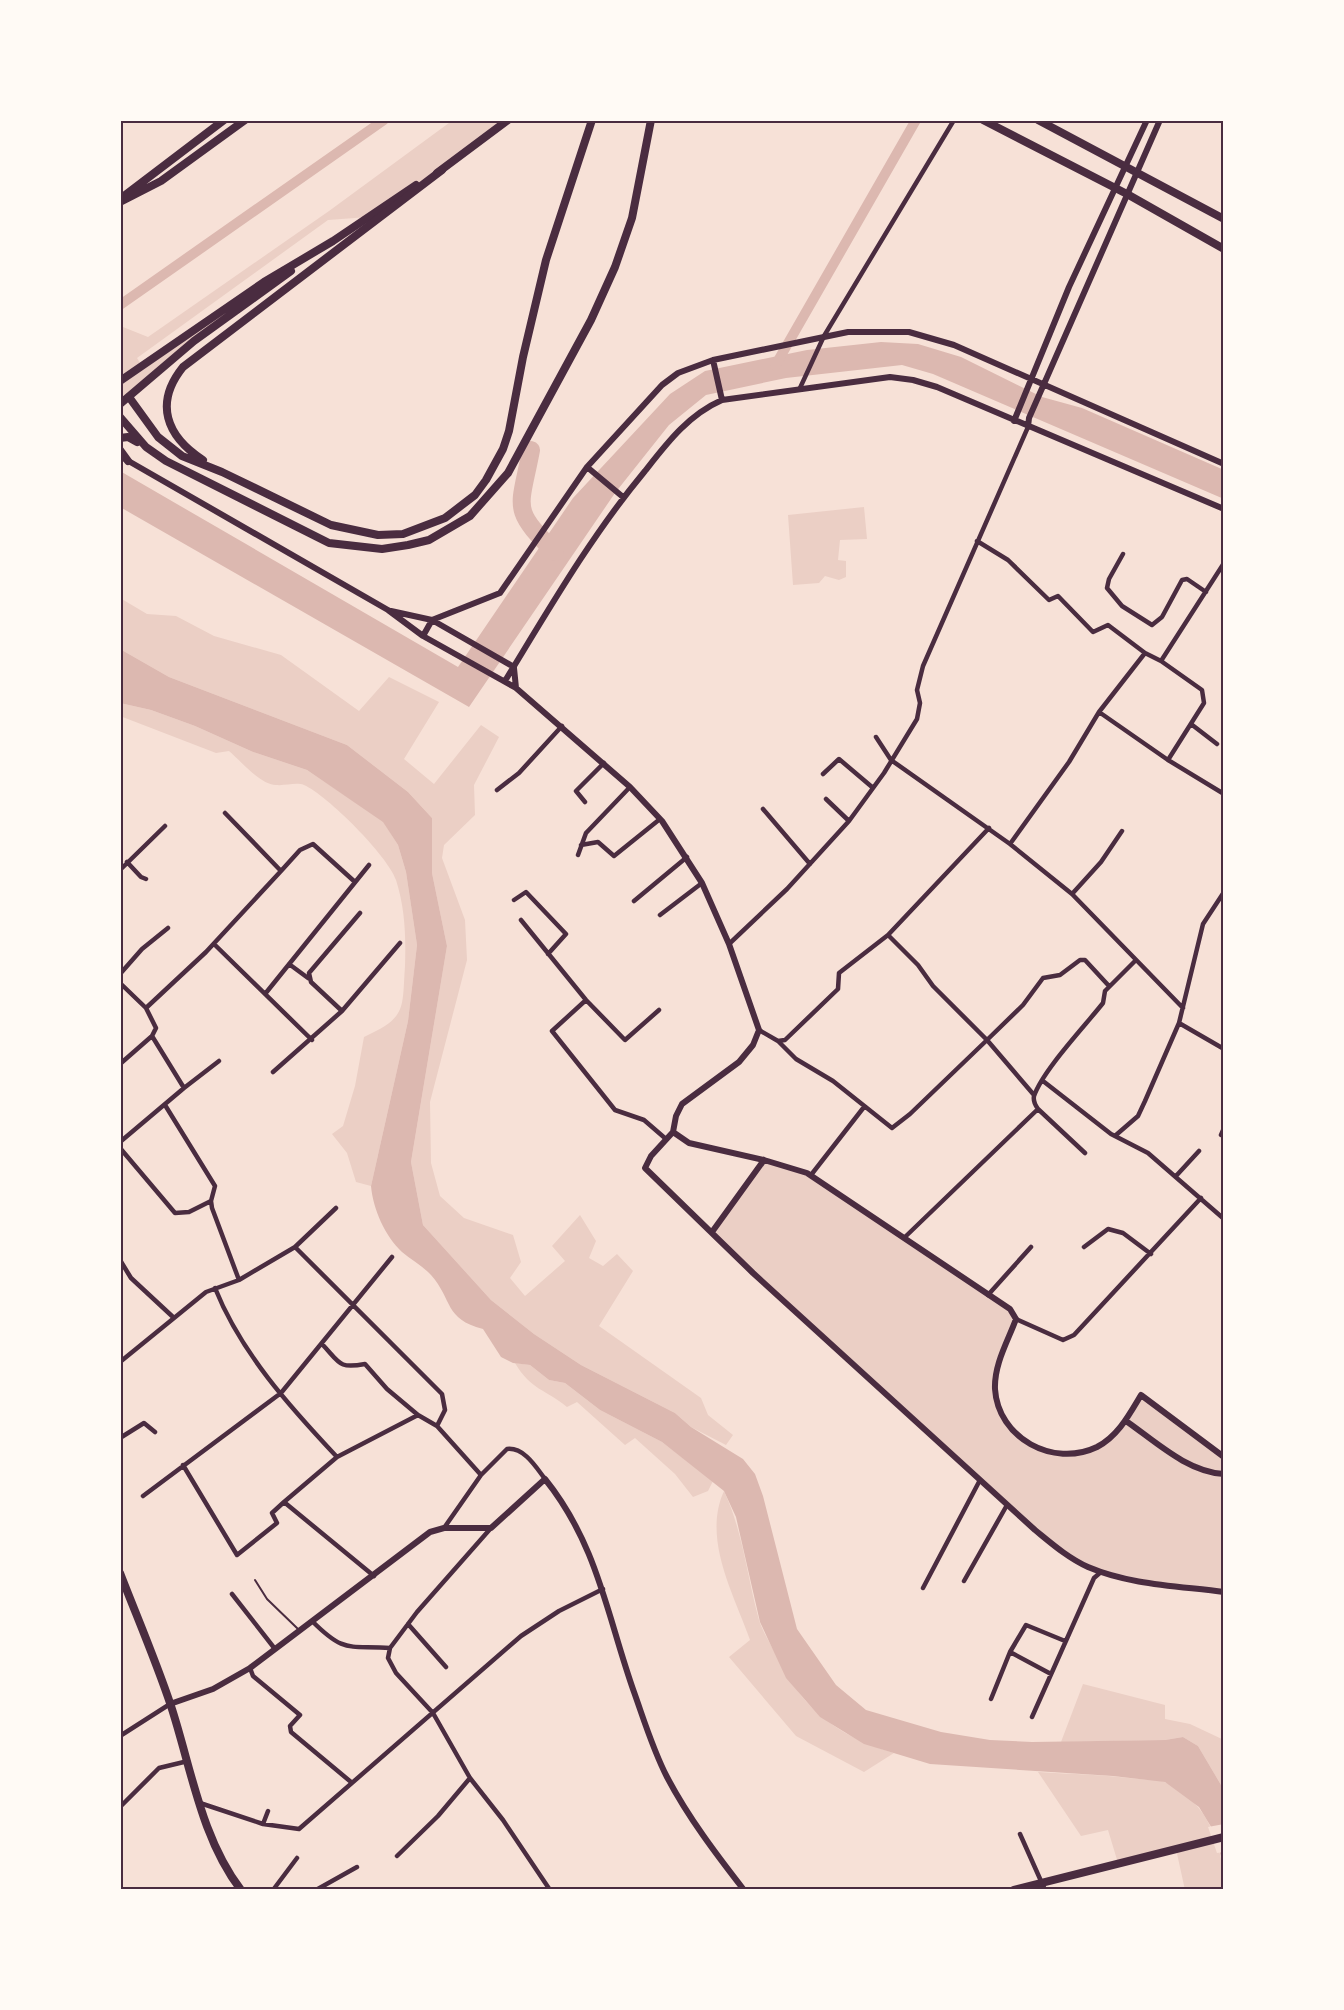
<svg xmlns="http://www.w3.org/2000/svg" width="1344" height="2010" viewBox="0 0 1344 2010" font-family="Signika,sans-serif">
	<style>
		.green { fill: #ebcfc5 }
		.water { fill: #dcb8b0 }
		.pier { fill: #f7e1d7 }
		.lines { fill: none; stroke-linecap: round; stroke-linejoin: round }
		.canal { stroke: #dcb8b0; stroke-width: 10 }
		.river { stroke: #dcb8b0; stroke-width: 18 }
		.service { stroke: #4a2c40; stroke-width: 2 }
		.minor { stroke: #4a2c40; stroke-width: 4.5 }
		.tertiary { stroke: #4a2c40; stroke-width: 6 }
		.primary { stroke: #4a2c40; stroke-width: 8 }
		.trunk { stroke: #4a2c40; stroke-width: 8 }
		.motorway { stroke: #4a2c40; stroke-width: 8 }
		.neatline { fill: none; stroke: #4a2c40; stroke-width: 2 }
	</style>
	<rect width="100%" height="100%" fill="#f7e1d7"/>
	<!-- green -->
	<path class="green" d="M 453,120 L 508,120 L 469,151 L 368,217 L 328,220 L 137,358 L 142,366 L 333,241 L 194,341 L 129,397 L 120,398 L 120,329 L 123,327 L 148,337 L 329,211 Z
		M 864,507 L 867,539 L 840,540 L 838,560 L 846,561 L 846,577 L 839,580 L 825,576 L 819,583 L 793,585 L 788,515 Z
		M 120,598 L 147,614 L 176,616 L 214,636 L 281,655 L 359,711 L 389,677 L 439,702 L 404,759 L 434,784 L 481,725 L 499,737 L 474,785 L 475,815 L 444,845 L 442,858 L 465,920 L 467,960 L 430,1102 L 431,1163 L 440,1196 L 464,1218 L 513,1235 L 521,1262 L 510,1278 L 525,1296 L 565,1261 L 552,1246 L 580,1215 L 596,1241 L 589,1258 L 603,1266 L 617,1254 L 633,1271 L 599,1326 L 701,1398 L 708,1415 L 733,1435 L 726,1445 L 691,1427 L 675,1413 L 581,1365 L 534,1334 L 491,1300 L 423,1225 L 411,1162 L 447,946 L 432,873 L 432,818 L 408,792 L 347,745 L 169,677 L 120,649 Z
		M 120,703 L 151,710 L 195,726 L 253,752 L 307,770 L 383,821 L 398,845 L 406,872 L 417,945 L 408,1021 L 371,1186 L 356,1182 L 347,1153 L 332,1134 L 343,1126 L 355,1086 L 364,1037 C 407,1017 402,1010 405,966 C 406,936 405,908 396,880 C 388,856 327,795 304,785 C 296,782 285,786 276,785 C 259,784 241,761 229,751 L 216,753 L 120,716 Z
		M 764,1160 L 806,1173 L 1010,1309 L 1016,1319 L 998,1366 L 998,1402 L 1016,1434 L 1044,1451 L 1082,1452 L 1118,1431 L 1141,1395 L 1224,1457 L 1224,1592 L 1162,1584 L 1089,1567 L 1039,1533 L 712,1232 Z
		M 515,1363 L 530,1365 L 549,1380 L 565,1383 L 600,1410 L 662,1442 L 713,1481 L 708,1491 L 693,1497 L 675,1474 L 635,1438 L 625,1445 L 577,1402 L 567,1407 C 545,1389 531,1390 515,1363 Z
		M 724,1491 C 743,1532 747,1576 759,1620 C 762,1630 768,1639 773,1649 C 799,1706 834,1735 894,1753 L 864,1772 L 796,1736 L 729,1657 L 750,1640 C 734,1594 702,1539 724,1491 Z
		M 1083,1684 L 1165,1705 L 1165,1719 L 1190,1724 L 1224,1740 L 1224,1790 L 1198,1746 L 1183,1737 L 1165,1740 L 1061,1742 Z
		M 1038,1772 C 1072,1774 1106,1775 1139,1779 C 1148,1780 1159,1779 1167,1783 C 1208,1802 1224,1847 1224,1890 L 1185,1890 L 1176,1849 L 1118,1863 L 1108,1830 L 1081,1836 Z"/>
	<!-- water -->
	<path class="water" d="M 881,342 L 918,344 L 961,357 L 1042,397 L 1082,408 L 1224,470 L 1224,499 L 933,374 L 902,365 L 786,378 L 706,395 L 669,425 L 615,493 L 469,707 L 120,507 L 120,471 L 458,667 L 573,498 L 670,394 L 705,371 L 807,350 Z
		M 120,649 L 169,677 L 347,745 L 408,792 L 432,818 L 432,873 L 447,946 L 411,1162 L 423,1225 L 491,1300 L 534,1334 L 581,1365 L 675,1413 L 691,1427 L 743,1459 L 755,1474 L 763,1496 L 797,1629 L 836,1685 L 866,1710 L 941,1732 L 990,1740 L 1032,1742 L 1165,1740 L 1183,1737 L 1198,1746 L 1224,1790 L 1224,1866 L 1213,1830 L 1199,1807 L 1165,1782 L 1113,1776 L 930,1764 L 864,1744 L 820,1717 L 786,1678 L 760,1622 L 736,1517 L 724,1491 L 662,1442 L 600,1410 L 565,1383 L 549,1380 L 530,1365 L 513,1363 L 501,1357 L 483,1329 C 444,1319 453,1300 431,1275 C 423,1266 411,1260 402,1252 C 385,1236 373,1209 371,1186 L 408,1021 L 417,945 L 406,872 L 398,845 L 383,822 L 307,770 L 253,752 L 195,726 L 151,710 L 120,703 Z"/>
	<!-- pier -->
	<path class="pier" d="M 1224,1824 L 1224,1852 L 1217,1853 L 1208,1827 Z"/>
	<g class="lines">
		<!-- canal -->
		<path class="canal" d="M 120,305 L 384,120
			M 775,366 L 916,120"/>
		<!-- river -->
		<path class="river" d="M 531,450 C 520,509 510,508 555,552"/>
		<!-- service -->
		<path class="service" d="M 255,1580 L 267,1599 L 298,1629"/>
		<!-- minor -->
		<path class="minor" d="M 800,388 L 824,336 L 954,120
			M 977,541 L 1008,560 L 1049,600 L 1058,596 L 1093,632 L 1108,625 L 1145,653 L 1161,661
			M 1123,554 L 1109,579 L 1107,588 L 1122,606 L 1152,625 L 1162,617 L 1182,580 L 1187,579 L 1206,592
			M 1099,712 L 1168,760 L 1204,703 L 1202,690 L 1161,661 L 1224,563
			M 1191,724 L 1217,744
			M 876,737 L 891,760 L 1010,844 L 1072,894 L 1183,1008
			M 1168,760 L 1224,794
			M 823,774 L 839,759 L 872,787
			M 497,790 L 519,773 L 562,726
			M 826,799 L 849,821
			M 585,802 L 576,791 L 604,763
			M 763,809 L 810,864
			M 1010,844 L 1069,762 L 1099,712 L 1145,653
			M 581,845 L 598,842 L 614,856 L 660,819
			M 578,855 L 586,833 L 630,787
			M 127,862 L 141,877 L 146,879
			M 120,870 L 165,826
			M 281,871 L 300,850 L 313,844 L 355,882
			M 1072,894 L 1101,862 L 1122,831
			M 514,900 L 526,892 L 566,934 L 548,954
			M 634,901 L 687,857
			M 660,915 L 702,883
			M 521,920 L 586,1000 L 625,1040 L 659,1010
			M 888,935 L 918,965 L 933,986 L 987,1040 L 1023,1005 L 1043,978 L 1060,975 L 1080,960 L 1085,960 L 1109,986
			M 214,944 L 312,1040
			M 729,944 L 787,889 L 849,821 L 884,773 L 917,719 L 920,703 L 917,690 L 923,666 L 1028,427
			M 289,964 L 308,978
			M 120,974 L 142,949 L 168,928
			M 120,983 L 146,1008 L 156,1028 L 152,1036 L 120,1064
			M 265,994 L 369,865
			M 586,1000 L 552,1031 L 615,1110 L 644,1120 L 666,1139
			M 146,1008 L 206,952 L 281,871 L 225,813
			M 342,1011 L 311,982 L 309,973 L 360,913
			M 1179,1023 L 1224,1049
			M 759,1030 L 778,1041 L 785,1040 L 838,989 L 839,973 L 888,935 L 989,828
			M 778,1041 L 796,1059 L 833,1081 L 892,1128 L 910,1114 L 987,1040 L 1034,1095
			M 273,1072 L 342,1011 L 400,943
			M 1043,1081 L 1111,1134 L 1148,1153 L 1224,1219
			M 184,1088 L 219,1061
			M 165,1105 L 215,1186 L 211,1201 L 212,1208 L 239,1280
			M 1038,1109 L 1085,1153
			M 1116,1135 L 1138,1116 L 1145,1101 L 1179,1023 L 1203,924 L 1224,892
			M 1221,1135 L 1224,1128
			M 120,1142 L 184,1088 L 152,1036
			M 120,1148 L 175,1213 L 189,1212 L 211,1201
			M 811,1175 L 864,1107
			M 1176,1176 L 1199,1151
			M 905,1237 L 1038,1109 C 1035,1105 1033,1101 1034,1096 C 1043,1070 1085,1026 1103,1003 L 1105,991 L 1136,960
			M 295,1247 L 442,1394 L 445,1410 L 437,1426
			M 1084,1247 L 1108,1229 L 1123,1233 L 1151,1254
			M 120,1260 L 131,1278 L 173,1317
			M 215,1288 C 241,1353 290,1407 337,1457
			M 988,1295 L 1031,1247
			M 1016,1319 L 1063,1340 L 1074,1335 L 1201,1198
			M 322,1344 C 340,1363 338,1369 365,1364 L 387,1389 L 418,1415
			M 120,1362 L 206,1292 L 239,1280 L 295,1247 L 336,1208
			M 120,1438 L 144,1423 L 155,1432
			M 183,1465 L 237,1555 L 277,1523 L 272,1513 L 284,1502
			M 143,1496 L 281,1393 L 392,1257
			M 444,1528 L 481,1475 L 507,1449 C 524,1447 536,1467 545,1479
			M 491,1528 L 417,1612 L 390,1648 L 388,1658 L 396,1673 L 433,1713 L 470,1778 L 503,1820 L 550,1890
			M 374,1576 L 284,1502 L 337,1457 L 418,1415 L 437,1426 L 481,1475
			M 964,1581 L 1007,1505
			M 923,1588 L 980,1480
			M 232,1594 L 275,1649
			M 312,1621 C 345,1654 348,1645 390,1648
			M 408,1624 L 446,1667
			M 1010,1652 L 1051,1674
			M 250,1668 L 253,1676 L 300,1715 L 290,1726 L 291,1732 L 351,1782
			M 991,1699 L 1010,1652 L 1026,1625 L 1065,1641
			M 1032,1717 L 1094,1578 L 1101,1572
			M 120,1736 L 170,1704
			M 200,1803 L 263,1824 L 299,1829 L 521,1636 L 559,1611 L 603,1589
			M 120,1807 L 159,1768 L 188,1761
			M 263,1824 L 268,1811
			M 1020,1834 L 1045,1890
			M 397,1856 L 438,1816 L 470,1778
			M 273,1890 L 297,1858
			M 316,1890 L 357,1867"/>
		<!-- tertiary -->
		<path class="tertiary" d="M 713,360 L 722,400
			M 1014,421 L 1069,287 L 1147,120
			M 1028,427 L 1029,418 L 1160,120
			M 125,459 L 388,610 L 423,636 L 516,688 L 630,787 L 662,821 L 702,883 L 729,944 L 759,1030 L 753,1045 L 739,1062 L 682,1104 L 676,1116 L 673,1132
			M 587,467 L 623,497
			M 391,611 L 432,620 L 514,667
			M 423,636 L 432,620 L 500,593 L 587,467 L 662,385 L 678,373 L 713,360 L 848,332 L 909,332 L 954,345 L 1224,464
			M 514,668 L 516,688
			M 505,681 C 549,609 591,536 645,471 C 667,443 688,415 722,400 L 890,377 L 913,380 L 937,387 L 1224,509
			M 673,1132 L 689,1143 L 764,1160 L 807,1173 L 1010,1309 L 1016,1319 C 1008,1341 994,1364 995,1389 C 998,1438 1053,1468 1097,1447 C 1118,1436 1129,1415 1141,1395 L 1224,1457
			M 673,1132 L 651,1156 L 645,1168 L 753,1273 L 1035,1530 C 1051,1543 1068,1558 1088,1567 C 1130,1585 1179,1586 1224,1592
			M 712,1232 L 764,1160
			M 1126,1421 C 1155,1441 1187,1472 1224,1474
			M 170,1704 L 213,1689 L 250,1668 L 430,1532 L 444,1528 L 491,1528 L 545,1479 C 598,1545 607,1616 634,1692 C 644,1720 653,1750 667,1777 C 688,1817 716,1854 744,1890"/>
		<!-- primary -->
		<path class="primary" d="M 437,173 L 508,120
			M 124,196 L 224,120
			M 120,202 L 161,181 L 245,120
			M 120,381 L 264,282 L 333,241 L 416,185
			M 120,404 L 194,341 L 291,271
			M 120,1573 C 137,1617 156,1661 171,1706 C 191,1767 201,1838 241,1890
			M 1014,1890 L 1224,1837"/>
		<!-- trunk -->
		<path class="trunk" d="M 983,120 L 1127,194 L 1224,249
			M 1038,120 L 1224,219"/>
		<!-- motorway -->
		<path class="motorway" d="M 129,397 L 158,437 L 182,456 L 222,472 L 331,525 L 378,535 L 403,534 L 445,518 L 475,495 L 486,480 L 503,449 L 509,431 L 523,357 L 546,260 L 592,120
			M 120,417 L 146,447 L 166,461 L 329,543 L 382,549 L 408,545 L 429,540 L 470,516 L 508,473 L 591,320 L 615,267 L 632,218 L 651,120
			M 120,438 L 128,437 L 137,442
			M 120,450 L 128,461
			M 203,460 C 166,436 154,403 183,367 L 442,170"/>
	</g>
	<!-- border -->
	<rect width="1344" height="2010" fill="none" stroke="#fffaf5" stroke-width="243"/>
	<rect x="122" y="122" width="1100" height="1766" class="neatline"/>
</svg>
